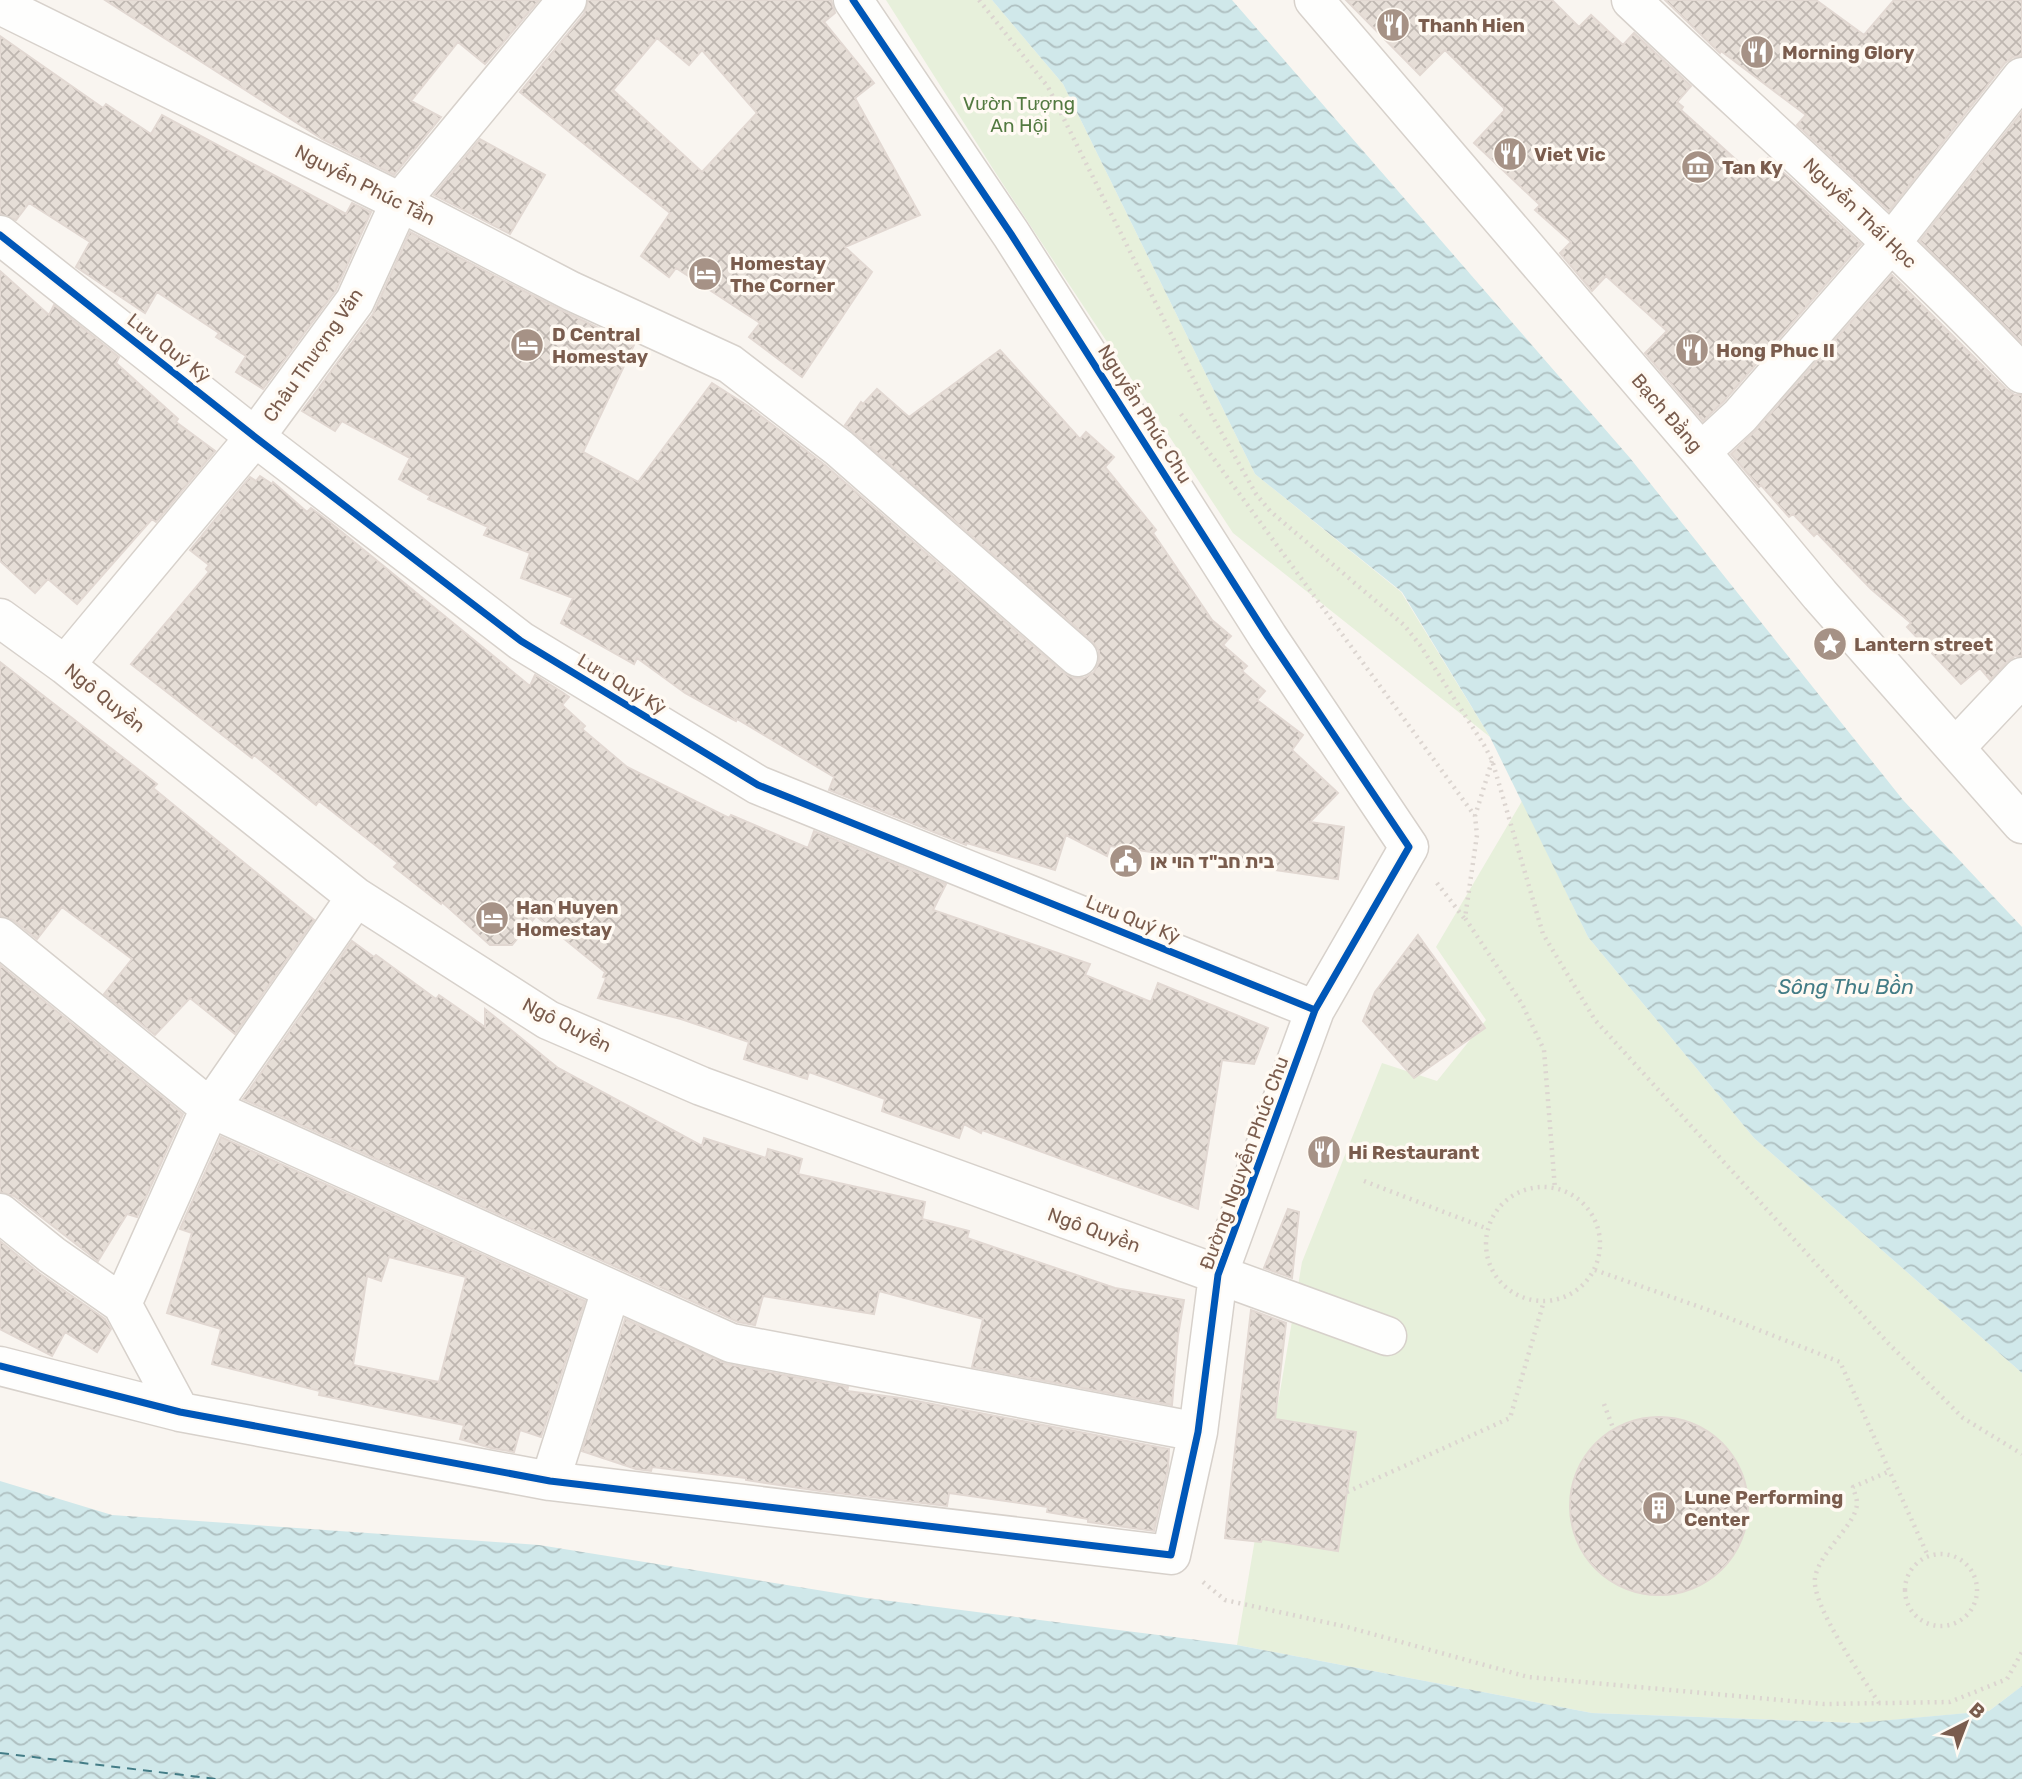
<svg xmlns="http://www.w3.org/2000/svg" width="2022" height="1779" viewBox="0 0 2022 1779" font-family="Rubik,Heebo,sans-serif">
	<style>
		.green { fill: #e7f0db }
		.water { fill: url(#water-waves) }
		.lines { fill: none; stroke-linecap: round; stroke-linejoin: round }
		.ferry { stroke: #437c86; stroke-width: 2; stroke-dasharray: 9 7; stroke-linecap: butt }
		.building { fill: url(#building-cross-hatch); stroke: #e2d8d2; stroke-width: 2; fill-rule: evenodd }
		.minor-casing { stroke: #d7d1cb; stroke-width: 41 }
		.path { stroke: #dcd5d0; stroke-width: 4.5; stroke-dasharray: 2 5; stroke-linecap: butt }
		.minor { stroke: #fefefd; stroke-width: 38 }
		.cycleway-casing { stroke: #fffaf3; stroke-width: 11 }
		.cycleway { stroke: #0057b8; stroke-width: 7 }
		.labels { text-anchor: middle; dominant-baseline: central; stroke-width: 7; stroke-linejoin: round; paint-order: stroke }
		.poi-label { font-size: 19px; font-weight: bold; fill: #7a5c4d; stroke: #fffaf3; text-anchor: start }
		.park-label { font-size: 19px; fill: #537a41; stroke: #fffaf3 }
		.street-label { font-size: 19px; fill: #7a5c4d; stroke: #fffaf3 }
		.water-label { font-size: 21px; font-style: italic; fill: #437c86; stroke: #fffaf3 }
	</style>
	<defs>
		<pattern id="water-waves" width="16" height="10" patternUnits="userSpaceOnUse" patternTransform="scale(1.75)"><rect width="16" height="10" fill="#d0e8ea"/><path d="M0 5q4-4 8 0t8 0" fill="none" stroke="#aebfc0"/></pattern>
		<pattern id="building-cross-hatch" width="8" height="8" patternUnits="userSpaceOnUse" patternTransform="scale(1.75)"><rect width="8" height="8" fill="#e6ded7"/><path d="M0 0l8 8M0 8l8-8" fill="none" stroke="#bfb7b1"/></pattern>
	</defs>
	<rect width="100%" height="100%" fill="#f9f5f0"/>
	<!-- green -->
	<path class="green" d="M 886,0 L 992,0 L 1063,84 L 1255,474 L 1401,592 L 1490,737 L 1233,533 L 995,172 Z
		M 1522,801 L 1588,937 L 1754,1138 L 2022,1373 L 2022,1686 L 1989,1711 L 1861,1723 L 1592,1713 L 1237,1645 L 1302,1262 L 1382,1063 L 1437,1081 L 1486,1020 L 1436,947 Z"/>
	<!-- water -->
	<path class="water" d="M 992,0 L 1232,0 L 1630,458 L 1903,800 L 2022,927 L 2022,1373 L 1754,1138 L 1588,937 L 1490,737 L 1402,592 L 1255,474 L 1063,84 Z
		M 0,1481 L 112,1515 L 539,1545 L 867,1598 L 1237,1645 L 1592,1713 L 1857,1723 L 1989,1711 L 2022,1686 L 2022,1779 L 0,1779 Z"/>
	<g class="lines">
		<!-- ferry -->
		<path class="ferry" d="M 0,1753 L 216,1779"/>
	</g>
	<!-- building -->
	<path class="building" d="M 105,0 L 539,0 L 485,64 L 458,42 L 411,101 L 441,117 L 394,175 L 322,139 Z
		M 588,0 L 831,0 L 835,13 L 824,22 L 874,83 L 855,98 L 920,215 L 845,247 L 872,272 L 802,377 L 749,337 L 760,323 L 676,268 L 669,277 L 641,256 L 670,213 L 520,92 L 584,14 ZM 657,38 L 689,65 L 702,50 L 757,113 L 702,172 L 613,90 Z
		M 1346,0 L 1552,0 L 1579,27 L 1591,15 L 1623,45 L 1634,33 L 1691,86 L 1677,102 L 1683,107 L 1681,110 L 1753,175 L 1768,158 L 1861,244 L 1724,401 L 1703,421 L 1645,353 L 1667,331 L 1606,276 L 1592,291 L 1560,253 L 1571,242 L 1535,210 L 1540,205 L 1474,143 L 1504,111 L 1504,108 L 1445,50 L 1420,75 Z
		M 1665,0 L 1816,0 L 1864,35 L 1894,0 L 2022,0 L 2022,56 L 2013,57 L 2005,63 L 1889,211 L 1797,125 L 1806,115 L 1721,51 L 1720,53 Z
		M 0,36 L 103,108 L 106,104 L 151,134 L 162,115 L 346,214 L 352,203 L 371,212 L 336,290 L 263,389 L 236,372 L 246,356 L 216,337 L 219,333 L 157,292 L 145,313 L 76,267 L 90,242 L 29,203 L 16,220 L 0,214 Z
		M 2022,112 L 2022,343 L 1920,241 Z
		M 480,139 L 545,175 L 510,234 L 434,195 Z
		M 410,232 L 561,310 L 634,345 L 583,452 L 638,482 L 712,383 L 748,406 L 825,465 L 1064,673 L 1073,678 L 1084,678 L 1094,672 L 1099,662 L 1099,651 L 1092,641 L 845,425 L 861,402 L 863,404 L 877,389 L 909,417 L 1000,350 L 1080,439 L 1086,432 L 1114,457 L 1105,467 L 1156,530 L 1153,533 L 1212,620 L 1231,636 L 1223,645 L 1247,666 L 1242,671 L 1265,691 L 1257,700 L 1303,735 L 1292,750 L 1338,793 L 1310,822 L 1344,827 L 1338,879 L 1110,846 L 1107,856 L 1066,835 L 1055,870 L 967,843 L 966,845 L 829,790 L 834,777 L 737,719 L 736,721 L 685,693 L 637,658 L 634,664 L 561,623 L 573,598 L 521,578 L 530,553 L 484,535 L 488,527 L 428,499 L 430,496 L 399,479 L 410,458 L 342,421 L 335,431 L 302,411 L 373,314 Z
		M 0,271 L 49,315 L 54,305 L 119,357 L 116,363 L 178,419 L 176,422 L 215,451 L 156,522 L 152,519 L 77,604 L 48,579 L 35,593 L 0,561 Z
		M 1892,275 L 2006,389 L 2015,395 L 2022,395 L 2022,656 L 2015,656 L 2007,662 L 1990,680 L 1980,668 L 1961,684 L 1907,627 L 1911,623 L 1871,589 L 1817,533 L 1814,536 L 1793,514 L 1789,517 L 1761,485 L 1759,487 L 1731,454 L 1756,430 Z
		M 260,476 L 272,484 L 273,482 L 307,512 L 311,508 L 331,523 L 530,686 L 535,675 L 562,692 L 569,697 L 562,705 L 585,726 L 582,729 L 627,767 L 729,818 L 731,815 L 808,848 L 814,831 L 946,884 L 933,910 L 1090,964 L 1085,975 L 1151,1002 L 1158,983 L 1268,1028 L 1254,1064 L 1222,1060 L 1198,1209 L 982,1130 L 981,1133 L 964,1124 L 959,1138 L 882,1111 L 885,1099 L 809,1072 L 807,1079 L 744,1059 L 749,1042 L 681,1019 L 598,998 L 606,978 L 603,977 L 605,972 L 536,916 L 512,945 L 490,945 L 442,902 L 441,904 L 394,867 L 398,863 L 319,801 L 316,805 L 254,755 L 252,758 L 131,664 L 209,572 L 206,569 L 209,565 L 190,550 L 250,477 L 256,481 Z
		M 0,662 L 157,784 L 153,788 L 314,920 L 235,1034 L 190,998 L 155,1035 L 104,994 L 132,959 L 62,907 L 37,939 L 13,920 L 0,916 Z
		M 1418,935 L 1485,1028 L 1414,1078 L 1363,1021 L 1375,992 Z
		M 352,941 L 374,957 L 376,955 L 436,999 L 439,995 L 485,1027 L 485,1009 L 558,1068 L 702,1146 L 704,1138 L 766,1158 L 768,1149 L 802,1159 L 798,1174 L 925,1202 L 922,1219 L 969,1231 L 967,1238 L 1115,1288 L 1184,1300 L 1178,1335 L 1172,1405 L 972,1367 L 983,1319 L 879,1291 L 874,1314 L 763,1296 L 755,1325 L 738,1322 L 243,1099 Z
		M 0,965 L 183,1114 L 137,1217 L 127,1214 L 98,1261 L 14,1196 L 0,1192 Z
		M 221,1137 L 585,1301 L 541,1437 L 520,1430 L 514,1452 L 491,1448 L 460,1439 L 464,1425 L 319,1395 L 320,1391 L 212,1364 L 221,1329 L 167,1313 L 192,1233 L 180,1229 ZM 389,1257 L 466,1277 L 439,1382 L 353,1365 L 367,1276 L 381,1281 Z
		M 1288,1209 L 1299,1212 L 1292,1278 L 1264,1268 Z
		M 0,1241 L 39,1273 L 105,1319 L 111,1329 L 97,1352 L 65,1332 L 52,1356 L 0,1329 Z
		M 1251,1310 L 1286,1323 L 1275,1419 L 1356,1432 L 1338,1551 L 1262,1539 L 1261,1542 L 1225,1538 Z
		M 625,1319 L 727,1364 L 848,1387 L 847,1391 L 901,1398 L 1169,1449 L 1168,1468 L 1154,1531 L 1088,1522 L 1088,1519 L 1047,1512 L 1048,1507 L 949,1493 L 947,1506 L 820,1491 L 746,1480 L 746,1478 L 652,1467 L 651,1471 L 636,1469 L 582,1451 Z
		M1570 1506a89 89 0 1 1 178 0a89 89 0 1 1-178 0Z"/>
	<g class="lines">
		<!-- minor casing -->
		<g class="minor-casing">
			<path id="minor" d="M 1314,0 L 1701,452 L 1820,595 L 2022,824
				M 1631,0 C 1762,124 1898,243 2022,374
				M 0,5 L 400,202 L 571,291 L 730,364 L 839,448 L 1078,657
				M 0,235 L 255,437 L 521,641 L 758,785 L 1315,1010
				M 1701,452 L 1740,416 L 1891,243 L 2022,77
				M 0,618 L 65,665 L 356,897 L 548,1020 L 701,1086 L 1387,1336
				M 65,665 L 255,437 L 355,301 L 400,202 L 567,0
				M 1955,748 L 2022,677
				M 0,937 L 210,1108 L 731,1343 L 1198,1432
				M 0,1213 L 52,1255 L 122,1304 L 180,1412
				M 122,1304 L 210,1108 L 356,897
				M 0,1366 L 180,1412 L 550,1481 L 1171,1555 L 1198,1432 L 1218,1275 L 1315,1010 L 1409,847 L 1268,637 L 1011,234 L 853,0
				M 550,1481 L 611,1290"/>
		</g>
		<!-- path -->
		<path class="path" d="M 979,0 L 1048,87 L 1211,414 L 1256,494 L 1270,511 L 1404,625 L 1420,645 L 1484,745 L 1492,760 L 1543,934 L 1595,1020 L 1888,1343 L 1963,1418 L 2022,1454
			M 1181,414 L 1475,816
			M 1492,761 L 1475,816 L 1477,835 L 1465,918 L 1522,1004 L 1544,1050 L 1555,1189
			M 1437,883 L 1464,918
			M 1364,1181 L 1488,1229
			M1486 1244a57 57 0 1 1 114 0a57 57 0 1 1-114 0Z
			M 1595,1270 L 1711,1311 L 1840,1362 L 1928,1556
			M 1604,1404 L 1613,1428
			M 1347,1492 L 1510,1418 L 1544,1301
			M1905 1590a36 36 0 1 1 72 0a36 36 0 1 1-72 0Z
			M 1203,1582 L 1225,1600 L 1347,1627 L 1528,1677 L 1824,1704 L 1950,1702 L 2007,1679 L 2022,1652
			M 1879,1703 C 1863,1678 1811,1605 1815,1578 C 1819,1552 1857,1524 1857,1503 C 1857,1498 1854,1492 1853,1487 L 1890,1471"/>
		<!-- minor -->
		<use href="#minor" class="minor"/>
		<!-- cycleway casing -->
		<g class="cycleway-casing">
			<path id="cycleway" d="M 0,235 L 255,437 L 521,641 L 758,785 L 1315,1010
				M 0,1366 L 180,1412 L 550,1481 L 1171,1555 L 1198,1432 L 1218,1275 L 1315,1010 L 1409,847 L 1268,637 L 1011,234 L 853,0"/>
		</g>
		<!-- cycleway -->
		<use href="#cycleway" class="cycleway"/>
	</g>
	<!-- icons -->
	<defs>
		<g id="restaurant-disc" transform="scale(1.75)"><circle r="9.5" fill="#a69286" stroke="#fffaf3"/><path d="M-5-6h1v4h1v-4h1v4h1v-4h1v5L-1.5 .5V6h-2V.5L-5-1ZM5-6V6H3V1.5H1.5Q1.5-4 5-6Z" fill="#fff"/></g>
		<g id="museum-disc" transform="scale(1.75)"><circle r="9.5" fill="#a69286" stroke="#fffaf3"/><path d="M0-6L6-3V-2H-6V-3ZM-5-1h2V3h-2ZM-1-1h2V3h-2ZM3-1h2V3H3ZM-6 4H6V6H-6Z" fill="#fff"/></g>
		<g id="hotel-disc" transform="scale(1.75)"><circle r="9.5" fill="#a69286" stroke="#fffaf3"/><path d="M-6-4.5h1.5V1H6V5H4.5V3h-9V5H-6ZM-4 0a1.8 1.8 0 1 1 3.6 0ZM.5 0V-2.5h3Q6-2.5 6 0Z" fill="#fff"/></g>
		<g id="sight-disc" transform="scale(1.75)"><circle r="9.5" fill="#a69286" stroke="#fffaf3"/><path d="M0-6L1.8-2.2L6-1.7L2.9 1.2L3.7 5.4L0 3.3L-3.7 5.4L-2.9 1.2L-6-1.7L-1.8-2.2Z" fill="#fff"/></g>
		<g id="civic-disc" transform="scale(1.75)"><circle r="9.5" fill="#a69286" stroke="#fffaf3"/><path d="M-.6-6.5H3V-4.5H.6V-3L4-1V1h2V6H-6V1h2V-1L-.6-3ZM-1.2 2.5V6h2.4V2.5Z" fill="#fff"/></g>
		<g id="building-disc" transform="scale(1.75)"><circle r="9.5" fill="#a69286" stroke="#fffaf3"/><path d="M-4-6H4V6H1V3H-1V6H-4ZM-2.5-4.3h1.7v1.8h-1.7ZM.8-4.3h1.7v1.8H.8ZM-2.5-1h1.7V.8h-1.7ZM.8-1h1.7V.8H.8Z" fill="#fff"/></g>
	</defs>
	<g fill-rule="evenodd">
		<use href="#restaurant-disc" x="1393" y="25"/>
		<use href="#restaurant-disc" x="1757" y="52"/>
		<use href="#restaurant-disc" x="1510" y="154"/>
		<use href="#museum-disc" x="1698" y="167"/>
		<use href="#hotel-disc" x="705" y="274"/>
		<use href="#hotel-disc" x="527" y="345"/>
		<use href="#restaurant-disc" x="1692" y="350"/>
		<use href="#sight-disc" x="1830" y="644"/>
		<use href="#civic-disc" x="1126" y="861"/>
		<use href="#hotel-disc" x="492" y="918"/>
		<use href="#restaurant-disc" x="1324" y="1152"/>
		<use href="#building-disc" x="1659" y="1508"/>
	</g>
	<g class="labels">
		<!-- poi labels -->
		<g class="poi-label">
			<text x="1418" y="25">Thanh Hien</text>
			<text x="1782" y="52">Morning Glory</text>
			<text x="1534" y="154">Viet Vic</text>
			<text x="1722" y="167">Tan Ky</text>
			<text x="730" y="263">Homestay<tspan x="730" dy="22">The Corner</tspan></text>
			<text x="552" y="334">D Central<tspan x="552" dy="22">Homestay</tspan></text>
			<text x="1716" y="350">Hong Phuc II</text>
			<text x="1854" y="644">Lantern street</text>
			<text x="1150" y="861">בית חב"ד הוי אן</text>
			<text x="516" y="907">Han Huyen<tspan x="516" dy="22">Homestay</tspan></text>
			<text x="1348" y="1152">Hi Restaurant</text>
			<text x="1684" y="1497">Lune Performing<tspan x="1684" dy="22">Center</tspan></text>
		</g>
		<!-- park labels -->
		<g class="park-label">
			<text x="1019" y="103">Vườn Tượng<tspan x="1019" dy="22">An Hội</tspan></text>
		</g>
		<!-- street labels -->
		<g class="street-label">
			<text transform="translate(365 185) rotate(27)">Nguyễn Phúc Tần</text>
			<text transform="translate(1860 213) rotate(44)">Nguyễn Thái Học</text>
			<text transform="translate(169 348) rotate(38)">Lưu Quý Kỳ</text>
			<text transform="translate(313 355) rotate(-55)">Châu Thượng Văn</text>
			<text transform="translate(1667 413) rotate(49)">Bạch Đằng</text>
			<text transform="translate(1145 414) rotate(58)">Nguyễn Phúc Chu</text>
			<text transform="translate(622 684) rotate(31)">Lưu Quý Kỳ</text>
			<text transform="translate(105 698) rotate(39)">Ngô Quyền</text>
			<text transform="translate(1133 919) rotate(22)">Lưu Quý Kỳ</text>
			<text transform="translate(567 1025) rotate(27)">Ngô Quyền</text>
			<text transform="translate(1244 1163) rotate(-70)">Đường Nguyễn Phúc Chu</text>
			<text transform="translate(1094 1230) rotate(20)">Ngô Quyền</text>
		</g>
		<!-- water labels -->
		<g class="water-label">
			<text x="1846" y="986">Sông Thu Bồn</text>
		</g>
	</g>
	<!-- north arrow -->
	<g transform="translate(1966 1723) rotate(42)" stroke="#fffaf3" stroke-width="5" paint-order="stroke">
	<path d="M0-5L12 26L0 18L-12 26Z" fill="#7a5c4d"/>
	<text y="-10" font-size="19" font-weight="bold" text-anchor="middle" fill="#7a5c4d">B</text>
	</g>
</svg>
